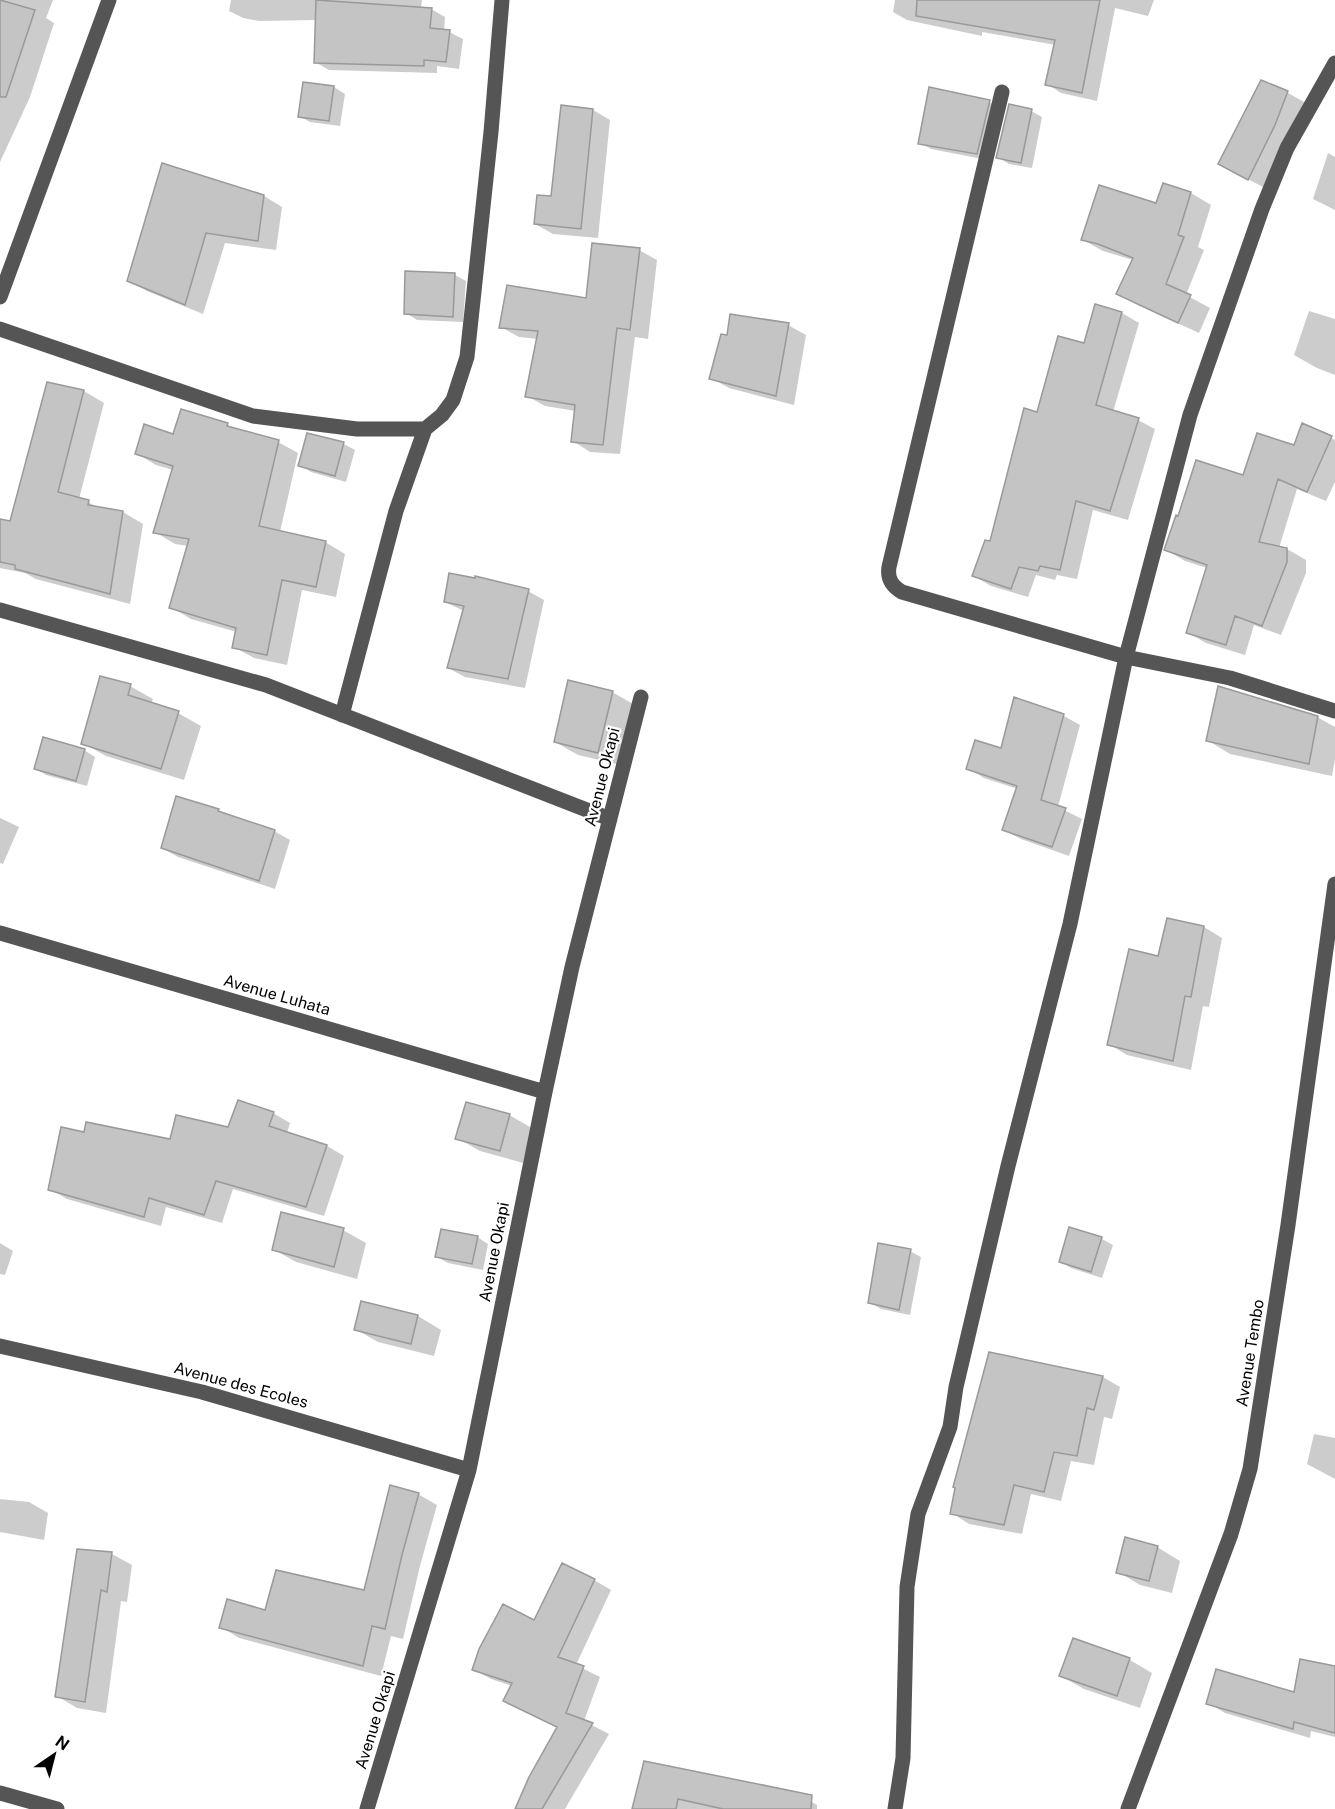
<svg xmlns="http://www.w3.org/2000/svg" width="1335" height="1809" viewBox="0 0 1335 1809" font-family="'Public Sans',sans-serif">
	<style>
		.shadow { fill: #0003 }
		.building { fill: #c4c4c4; stroke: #999; stroke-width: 1.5 }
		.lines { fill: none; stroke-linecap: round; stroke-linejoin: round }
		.minor { stroke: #555; stroke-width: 15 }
		.labels { text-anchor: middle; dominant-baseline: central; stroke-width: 4.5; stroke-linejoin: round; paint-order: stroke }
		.street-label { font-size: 16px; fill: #000; stroke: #fff }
	</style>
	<rect width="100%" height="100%" fill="#fff"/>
	<!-- shadow -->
	<path class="shadow" d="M 0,0 L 53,0 L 46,18 L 54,23 L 30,97 L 0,162 Z
		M 231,0 L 422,0 L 421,8 L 431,9 L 445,17 L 444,31 L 449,32 L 463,39 L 459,69 L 437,66 L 437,73 L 329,70 L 315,62 L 317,20 L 259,21 L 243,18 L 229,11 Z
		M 895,0 L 1154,0 L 1148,16 L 1115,8 L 1097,101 L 1061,93 L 1047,84 L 1056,45 L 982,32 L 982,36 L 907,20 L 893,12 Z
		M 1261,82 L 1288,93 L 1306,103 L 1267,189 L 1238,174 Z
		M 334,87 L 345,94 L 340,126 L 310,122 L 299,116 Z
		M 989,102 L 1000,108 L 988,160 L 931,149 L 920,143 Z
		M 563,107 L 593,110 L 610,120 L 598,238 L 553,234 L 535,224 L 552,198 Z
		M 1031,111 L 1042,117 L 1032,168 L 1009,164 L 998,157 Z
		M 1328,153 L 1335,157 L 1335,210 L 1313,199 Z
		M 1164,185 L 1191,193 L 1211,205 L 1198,247 L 1204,250 L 1186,295 L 1210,308 L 1199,333 L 1138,305 L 1118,294 L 1133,260 L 1103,251 L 1083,240 L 1157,205 Z
		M 264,196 L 282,207 L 276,250 L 225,243 L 203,314 L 147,291 L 128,280 Z
		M 639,250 L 657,260 L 648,339 L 635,337 L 620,454 L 590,452 L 573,441 L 576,411 L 545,406 L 527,396 L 538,339 L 519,337 L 501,327 L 588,299 Z
		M 455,275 L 466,281 L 463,322 L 417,320 L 406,313 Z
		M 1096,306 L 1122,313 L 1139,323 L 1113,412 L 1138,420 L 1155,429 L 1128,520 L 1093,510 L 1077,579 L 1057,575 L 1055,580 L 1036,575 L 1028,597 L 991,586 L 974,576 L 992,543 L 1038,414 L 1085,345 Z
		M 1309,311 L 1335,319 L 1335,375 L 1317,368 L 1294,355 Z
		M 788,325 L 806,335 L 794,405 L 729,388 L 711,378 Z
		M 48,384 L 84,391 L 104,403 L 79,499 L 88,502 L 99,508 L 123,512 L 143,524 L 130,604 L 36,579 L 25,573 L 0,568 L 0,520 L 12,523 Z
		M 227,425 L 237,430 L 278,442 L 298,453 L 280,532 L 325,542 L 345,554 L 336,597 L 302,590 L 287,665 L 254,658 L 234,647 L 237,632 L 191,619 L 171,607 L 188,546 L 175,544 L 155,532 L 173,470 L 156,465 L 136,453 L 174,435 Z
		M 308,434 L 344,444 L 355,450 L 346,482 L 311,472 L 300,465 Z
		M 1331,438 L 1335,440 L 1335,482 L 1326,501 L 1297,489 L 1279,548 L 1287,549 L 1306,560 L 1306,573 L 1281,635 L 1254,625 L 1245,655 L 1206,643 L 1187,632 L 1207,568 L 1185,561 L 1166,550 L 1244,477 L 1295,446 Z
		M 528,591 L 544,600 L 525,688 L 465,677 L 448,668 L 464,611 L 445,602 Z
		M 130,686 L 153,699 L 151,704 L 178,713 L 201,726 L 184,780 L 106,756 L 83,743 Z
		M 612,692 L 635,705 L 621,765 L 578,755 L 555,742 Z
		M 1015,699 L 1064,716 L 1080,725 L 1058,807 L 1082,819 L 1069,856 L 1021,839 L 1004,830 L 1018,789 L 984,778 L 968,768 L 1002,749 Z
		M 1317,717 L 1335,727 L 1335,759 L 1332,776 L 1230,754 L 1207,740 Z
		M 84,750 L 95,757 L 87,786 L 46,775 L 35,768 Z
		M 177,798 L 219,810 L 231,817 L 274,831 L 290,840 L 275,889 L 178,857 L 162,848 Z
		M 0,818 L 19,827 L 3,864 L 0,863 Z
		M 1169,920 L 1204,927 L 1222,938 L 1209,1007 L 1203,1006 L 1191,1070 L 1127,1055 L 1109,1044 L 1159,958 Z
		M 273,1113 L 290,1123 L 287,1133 L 327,1146 L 344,1156 L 324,1216 L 233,1189 L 222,1223 L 166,1207 L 161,1226 L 67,1199 L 50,1189 L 85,1134 L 172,1141 L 229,1129 Z
		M 509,1115 L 532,1128 L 523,1163 L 480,1151 L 457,1138 Z
		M 1070,1229 L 1102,1239 L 1113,1245 L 1102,1278 L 1071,1268 L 1060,1261 Z
		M 343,1230 L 366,1243 L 357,1279 L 296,1262 L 273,1249 Z
		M 477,1237 L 488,1244 L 483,1270 L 448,1263 L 437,1257 Z
		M 0,1243 L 13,1251 L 5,1275 L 0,1274 Z
		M 910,1251 L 921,1257 L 910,1315 L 881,1309 L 870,1302 Z
		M 362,1303 L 418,1316 L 441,1330 L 434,1356 L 378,1342 L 355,1329 Z
		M 990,1353 L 1103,1377 L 1120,1387 L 1112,1419 L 1104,1417 L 1094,1465 L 1071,1461 L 1061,1501 L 1031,1494 L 1022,1534 L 969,1524 L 952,1513 Z
		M 1314,1434 L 1335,1438 L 1335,1479 L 1307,1464 Z
		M 418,1494 L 437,1505 L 420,1566 L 403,1639 L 391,1636 L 381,1676 L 239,1638 L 221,1627 L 266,1612 L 365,1592 Z
		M 0,1499 L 29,1502 L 48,1513 L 44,1540 L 0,1532 Z
		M 1157,1547 L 1180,1561 L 1172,1593 L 1140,1585 L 1118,1572 Z
		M 78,1550 L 112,1554 L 132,1565 L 127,1602 L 121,1601 L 106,1713 L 77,1708 L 57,1696 Z
		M 594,1580 L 611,1590 L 576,1665 L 600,1677 L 584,1721 L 609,1734 L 565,1809 L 516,1809 L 558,1728 L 505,1700 L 512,1686 L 491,1679 L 474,1669 Z
		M 1074,1640 L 1130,1660 L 1152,1673 L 1140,1708 L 1084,1689 L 1061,1676 Z
		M 1335,1668 L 1335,1737 L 1311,1731 L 1310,1738 L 1225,1713 L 1208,1703 L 1295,1694 Z
		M 645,1763 L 797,1794 L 817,1805 L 817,1809 L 649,1809 Z"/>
	<!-- building -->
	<path class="building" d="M 0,0 L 35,10 L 6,97 L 0,97 Z
		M 316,0 L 432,8 L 430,28 L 450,30 L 446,62 L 424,60 L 424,66 L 314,63 Z
		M 917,0 L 1100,0 L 1082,93 L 1045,85 L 1055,40 L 916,16 Z
		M 1261,80 L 1288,91 L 1275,125 L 1248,180 L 1218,164 Z
		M 303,82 L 334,86 L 329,121 L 298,117 Z
		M 929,87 L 990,100 L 977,154 L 918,144 Z
		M 1009,104 L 1032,109 L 1021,163 L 996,158 Z
		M 561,105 L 593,109 L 581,229 L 534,224 L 537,195 L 551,196 Z
		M 162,163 L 264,195 L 258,241 L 206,233 L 185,305 L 127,281 Z
		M 1163,183 L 1191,192 L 1178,235 L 1184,237 L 1166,284 L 1191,295 L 1178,323 L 1116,294 L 1133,258 L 1098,244 L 1081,240 L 1099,185 L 1156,203 Z
		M 592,243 L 640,248 L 630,330 L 617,328 L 603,445 L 571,442 L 575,405 L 525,397 L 538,331 L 499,328 L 507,285 L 586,298 Z
		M 405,271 L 455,273 L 453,317 L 404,314 Z
		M 1095,304 L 1122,312 L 1096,405 L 1139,418 L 1110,511 L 1076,501 L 1060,570 L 1040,566 L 1038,571 L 1019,567 L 1011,589 L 972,576 L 985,540 L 990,541 L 1024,408 L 1037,412 L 1058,336 L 1084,343 Z
		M 730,314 L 789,323 L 776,396 L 709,379 L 721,334 L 727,335 Z
		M 47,382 L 84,390 L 58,492 L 89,500 L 88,505 L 123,511 L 110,594 L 15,569 L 15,565 L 0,562 L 0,519 L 10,521 Z
		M 181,409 L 228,423 L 227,426 L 279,440 L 259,526 L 326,541 L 316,587 L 282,580 L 267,655 L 232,648 L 236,628 L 169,608 L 189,539 L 153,533 L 173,466 L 135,454 L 144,424 L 173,434 Z
		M 1302,423 L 1332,436 L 1307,492 L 1278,479 L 1259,542 L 1287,548 L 1287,562 L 1262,626 L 1235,616 L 1226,645 L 1186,633 L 1207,565 L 1164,550 L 1176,515 L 1178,516 L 1196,460 L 1243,475 L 1257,433 L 1294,445 Z
		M 307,433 L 344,442 L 335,476 L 298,466 Z
		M 449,573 L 475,578 L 475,576 L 529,589 L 508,679 L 447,668 L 464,606 L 444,602 Z
		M 100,676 L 131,684 L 128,695 L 179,711 L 161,769 L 81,744 Z
		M 568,680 L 613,691 L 598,753 L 554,742 Z
		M 1218,686 L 1318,716 L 1309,764 L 1206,741 Z
		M 1014,697 L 1064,714 L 1041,800 L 1066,808 L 1052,847 L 1002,830 L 1017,786 L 966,769 L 975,740 L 1001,748 Z
		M 43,737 L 85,749 L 76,781 L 34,769 Z
		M 176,796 L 219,809 L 218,811 L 275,830 L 259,881 L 161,848 Z
		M 1167,918 L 1204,926 L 1191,997 L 1185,996 L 1173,1061 L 1107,1045 L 1129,949 L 1158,956 Z
		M 238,1100 L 274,1112 L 269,1126 L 327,1145 L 306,1207 L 216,1181 L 204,1215 L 149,1198 L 144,1217 L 48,1190 L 61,1127 L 84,1132 L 86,1122 L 170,1139 L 176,1115 L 228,1127 Z
		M 466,1102 L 510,1114 L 500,1151 L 455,1139 Z
		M 281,1212 L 344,1228 L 334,1267 L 272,1250 Z
		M 1069,1227 L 1102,1237 L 1091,1272 L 1059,1262 Z
		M 441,1229 L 478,1236 L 472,1264 L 435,1257 Z
		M 878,1243 L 911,1249 L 899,1310 L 868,1303 Z
		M 361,1301 L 418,1315 L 411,1344 L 354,1330 Z
		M 989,1352 L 1103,1376 L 1094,1410 L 1087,1408 L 1077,1456 L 1054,1452 L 1044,1492 L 1014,1485 L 1004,1525 L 950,1514 L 955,1488 L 953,1487 Z
		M 390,1485 L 419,1493 L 402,1555 L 385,1629 L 372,1626 L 363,1666 L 219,1628 L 227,1599 L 265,1610 L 276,1570 L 364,1590 Z
		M 1125,1537 L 1158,1546 L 1149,1581 L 1116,1573 Z
		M 77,1549 L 112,1552 L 107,1592 L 101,1590 L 85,1702 L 55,1697 Z
		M 562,1563 L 595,1579 L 558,1657 L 584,1666 L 566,1713 L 593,1723 L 542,1809 L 515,1809 L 529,1777 L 557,1727 L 503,1701 L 512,1683 L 472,1670 L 479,1649 L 503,1604 L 534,1620 Z
		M 1073,1638 L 1130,1658 L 1117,1696 L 1059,1676 Z
		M 1300,1659 L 1335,1666 L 1335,1733 L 1294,1722 L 1293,1729 L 1206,1704 L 1216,1669 L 1294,1692 Z
		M 644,1761 L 812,1795 L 811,1809 L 723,1809 L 678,1799 L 676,1809 L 632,1809 Z"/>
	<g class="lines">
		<!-- minor -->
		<path class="minor" d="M 1002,92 L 889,567 C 887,579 892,586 902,592 L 1126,657 L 1230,678 L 1335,711
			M 0,297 L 109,0
			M 0,329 L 253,416 L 357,429 L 425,429
			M 0,610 L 266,685 L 610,819
			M 342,715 L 396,511 L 425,429 L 442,415 L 453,400 L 467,357 L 491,132 L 502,0
			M 0,933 L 545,1092
			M 0,1346 L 202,1392 L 469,1470
			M 0,1793 L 57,1809
			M 367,1809 L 469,1470 L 545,1092 L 572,967 L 641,697
			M 895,1809 L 903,1758 L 907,1587 L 918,1514 L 950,1427 L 956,1387 L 1008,1166 L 1070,924 L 1126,657 L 1190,415 L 1262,209 L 1287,148 L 1335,63
			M 1128,1809 L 1231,1534 L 1250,1469 L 1288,1225 L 1335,884"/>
	</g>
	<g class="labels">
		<!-- street labels -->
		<g class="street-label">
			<text transform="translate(602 777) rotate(-76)">Avenue Okapi</text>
			<text transform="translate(277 995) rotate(16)">Avenue Luhata</text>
			<text transform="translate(494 1252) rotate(-79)">Avenue Okapi</text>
			<text transform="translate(1250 1353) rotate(-81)">Avenue Tembo</text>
			<text transform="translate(241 1385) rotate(15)">Avenue des Ecoles</text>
			<text transform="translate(375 1720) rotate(-73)">Avenue Okapi</text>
		</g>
	</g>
	<!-- north arrow -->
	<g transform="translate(54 1755) rotate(35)" stroke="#ffffff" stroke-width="4.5" paint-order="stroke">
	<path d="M0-4.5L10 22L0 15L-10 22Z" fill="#000000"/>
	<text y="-9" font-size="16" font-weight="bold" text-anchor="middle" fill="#000000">N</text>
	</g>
</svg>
